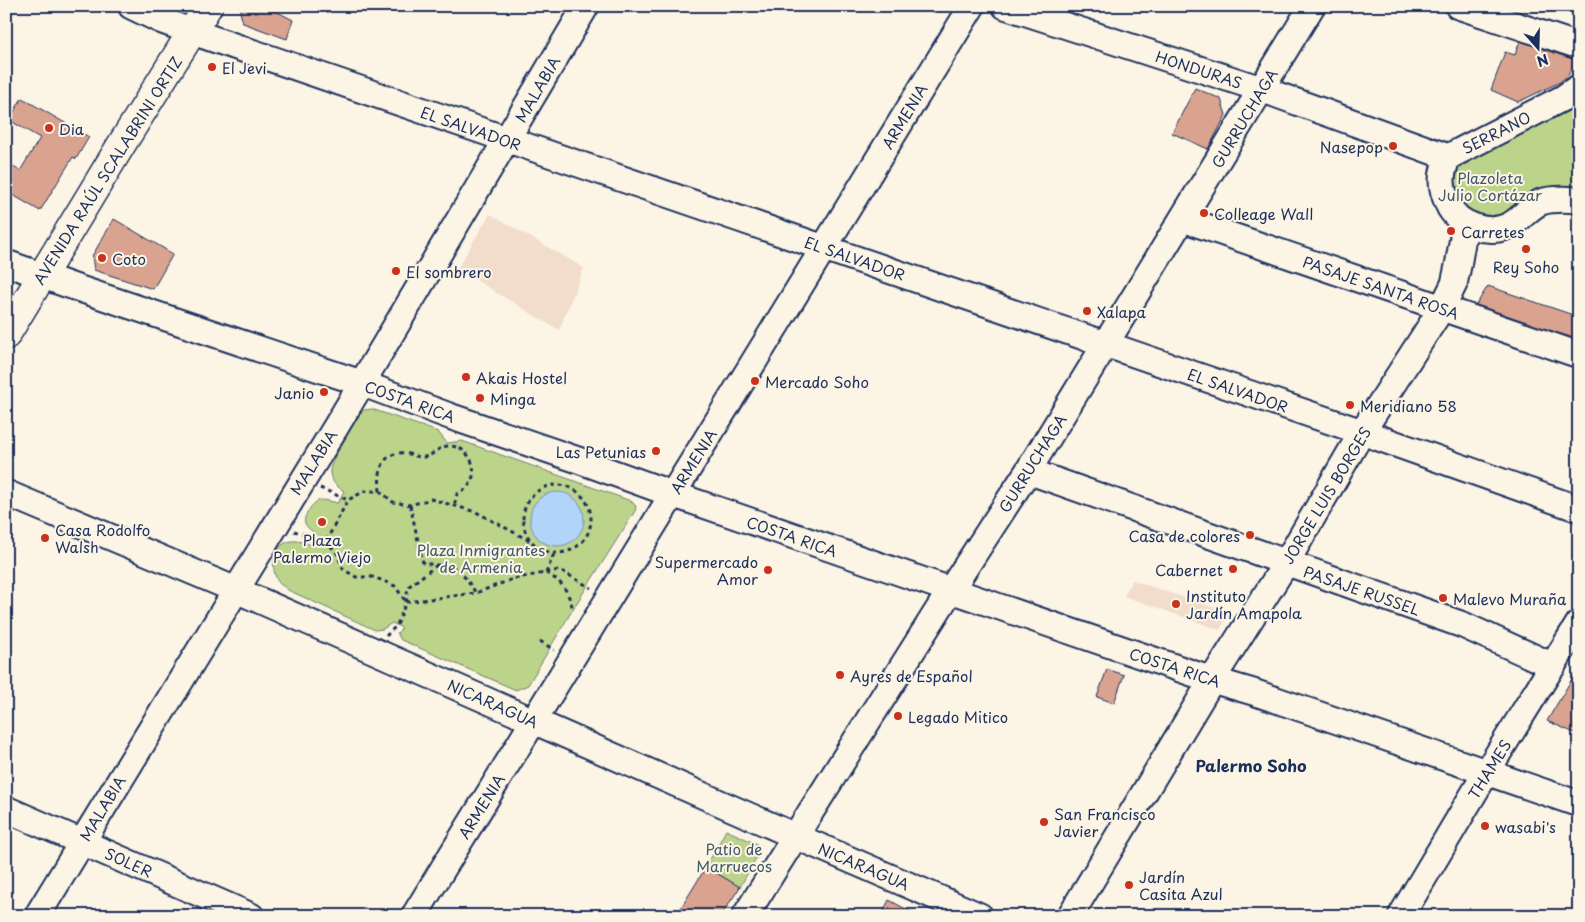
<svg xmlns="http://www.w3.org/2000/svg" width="1585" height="922" viewBox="0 0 1585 922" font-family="'Playpen Sans',sans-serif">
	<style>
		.built { fill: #f2dccb }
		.green { fill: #bcd38a; stroke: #6c8174 }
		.water { fill: #b1d4f9; stroke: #7592bb }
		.building { fill: #d9a38f; stroke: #1b2f5e }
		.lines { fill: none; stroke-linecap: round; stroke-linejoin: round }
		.minor-casing { stroke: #1b2f5e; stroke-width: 29 }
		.major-casing { stroke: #1b2f5e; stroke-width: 31 }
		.path { stroke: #1b2f5e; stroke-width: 3; stroke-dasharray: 4 4; stroke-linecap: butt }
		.minor { stroke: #fcf5e5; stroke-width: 25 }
		.major { stroke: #fcf5e5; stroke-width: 28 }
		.poi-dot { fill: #c8321e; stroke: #fcf5e5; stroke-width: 2 }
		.labels { text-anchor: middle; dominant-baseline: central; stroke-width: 4; stroke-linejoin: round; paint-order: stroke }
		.poi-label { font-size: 15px; fill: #1b2f5e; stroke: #fcf5e5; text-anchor: start }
		.street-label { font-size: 15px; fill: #1b2f5e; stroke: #fcf5e5 }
		.park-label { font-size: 15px; fill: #435869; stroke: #fcf5e5 }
		.neighbourhood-label { font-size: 16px; font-weight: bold; fill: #1b2f5e; stroke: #fcf5e5 }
	</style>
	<rect width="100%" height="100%" fill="#fcf5e5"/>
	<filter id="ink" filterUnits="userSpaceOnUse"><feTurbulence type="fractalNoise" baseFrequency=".02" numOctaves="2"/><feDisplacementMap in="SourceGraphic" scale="10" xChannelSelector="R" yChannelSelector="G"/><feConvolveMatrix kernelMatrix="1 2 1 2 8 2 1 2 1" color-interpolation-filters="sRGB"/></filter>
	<g filter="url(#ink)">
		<!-- built -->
		<path class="built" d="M 490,214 L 584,268 L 559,330 L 457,269 Z
			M 1132,580 L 1229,613 L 1220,630 L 1124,596 Z"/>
		<!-- green -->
		<path class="green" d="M 1572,105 L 1579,159 L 1579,189 L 1500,219 L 1469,213 L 1458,201 L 1455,183 L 1459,166 Z
			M 372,409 L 438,432 L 447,443 L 462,441 L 631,501 L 636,506 L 635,511 L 573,609 L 528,685 L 516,690 L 401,640 L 397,633 L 402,628 L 392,623 L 383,629 L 375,630 L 288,590 C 286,588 281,585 279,583 C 269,569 273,543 292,541 C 299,540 306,543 312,545 L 318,536 C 314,532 308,529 306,525 C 303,521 305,517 307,513 C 317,497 320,499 338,503 L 344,491 C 336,486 329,480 330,469 C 331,461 353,426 358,416 L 364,410 Z
			M 726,830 L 757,844 L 759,853 L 740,887 L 706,867 Z"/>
		<!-- water -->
		<path class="water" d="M530 519a27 27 0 1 1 54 0a27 27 0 1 1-54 0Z"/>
		<!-- building -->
		<path class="building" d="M 243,6 L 266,6 L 293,20 L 287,39 L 243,23 L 240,12 Z
			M 1520,41 L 1575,60 L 1569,74 L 1560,82 L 1518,102 L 1491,90 L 1505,52 L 1515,55 Z
			M 1195,88 L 1221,99 L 1226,115 L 1208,149 L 1172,133 Z
			M 22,98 L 89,137 L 76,159 L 73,157 L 40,211 L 6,191 L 6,162 L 20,171 L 40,138 L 9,120 Z
			M 114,219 L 173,254 L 153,289 L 94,270 L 92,256 Z
			M 1488,286 L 1579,317 L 1579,340 L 1476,305 Z
			M 1579,667 L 1579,735 L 1547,721 Z
			M 1107,669 L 1124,675 L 1114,703 L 1097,697 Z
			M 706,867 L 740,887 L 721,916 L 676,916 Z
			M 889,900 L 919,916 L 881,916 Z"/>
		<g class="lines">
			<!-- minor casing -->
			<g class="minor-casing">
				<path id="minor" d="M 131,6 L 160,20 L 193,32 L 1362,432 L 1579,509
					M 1005,6 L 1261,89 L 1448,157
					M 1458,6 L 1579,46
					M 1579,87 L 1563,98 L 1448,157 C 1440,175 1440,186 1448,204 C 1457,226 1490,236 1510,225 C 1521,219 1529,207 1541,202 C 1552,198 1567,199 1579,200
					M 1183,219 L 1579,355
					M 6,263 L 77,288 L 361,383 L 452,417 L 578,460 L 672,494 L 1212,680 L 1253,692 L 1579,804
					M 1028,471 L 1463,625 L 1553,666
					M 6,493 L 236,590 L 795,836 L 980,916
					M 6,809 L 251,916
					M 37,916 L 337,425 L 586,6
					M 414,916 L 972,6
					M 745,916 L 950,591 L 1028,471 L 1312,6
					M 1070,916 L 1212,680 L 1286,563 L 1362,432 L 1442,308 L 1454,284 L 1458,266 L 1463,237 L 1461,220
					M 1401,916 L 1486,773 L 1579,623"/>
			</g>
			<!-- major casing -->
			<g class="major-casing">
				<path id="major" d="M 6,335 L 123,142 L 208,6"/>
			</g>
			<!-- path -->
			<path class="path" d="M523 519a34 34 0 1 1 68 0a34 34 0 1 1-68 0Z
				M 320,488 L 348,500 L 365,491 L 380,491 L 393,502 L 410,505 L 431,499 L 476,512 L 530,541
				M 380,491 C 378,473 381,451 405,453 C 411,454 418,458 424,457 C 433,456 438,447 448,446 C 467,445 479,466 471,482 C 468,488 463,491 457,494 L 454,506
				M 410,505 L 423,563 L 458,568 L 476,593
				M 294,531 L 326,541 L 337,553 L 343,569 L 356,577 L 374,577 L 395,586 L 406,602
				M 326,541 L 348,500
				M 546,573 C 564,583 567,590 573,609
				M 546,573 L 554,554
				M 406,602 L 476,593 L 513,579 L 560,570 L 591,588
				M 386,636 L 397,625 L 406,602 L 408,587 L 437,565
				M 540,641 L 554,650"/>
			<!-- minor -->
			<use href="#minor" class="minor"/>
			<!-- major -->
			<use href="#major" class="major"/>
		</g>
	</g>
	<!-- markers -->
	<g class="poi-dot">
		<circle cx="212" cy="67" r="5"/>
		<circle cx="49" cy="128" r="5"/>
		<circle cx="1393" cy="146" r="5"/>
		<circle cx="1204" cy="213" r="5"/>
		<circle cx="1451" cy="231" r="5"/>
		<circle cx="1526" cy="249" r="5"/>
		<circle cx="102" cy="258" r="5"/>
		<circle cx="396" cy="271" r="5"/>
		<circle cx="1087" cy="311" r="5"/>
		<circle cx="466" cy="377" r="5"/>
		<circle cx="755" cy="381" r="5"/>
		<circle cx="324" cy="392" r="5"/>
		<circle cx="480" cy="398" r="5"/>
		<circle cx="1350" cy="405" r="5"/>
		<circle cx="656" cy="451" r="5"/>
		<circle cx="322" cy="522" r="5"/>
		<circle cx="1250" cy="535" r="5"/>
		<circle cx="45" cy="538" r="5"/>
		<circle cx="1233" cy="569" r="5"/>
		<circle cx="768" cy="570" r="5"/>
		<circle cx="1443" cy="598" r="5"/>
		<circle cx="1176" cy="604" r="5"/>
		<circle cx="840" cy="675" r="5"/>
		<circle cx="898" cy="716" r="5"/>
		<circle cx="1044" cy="822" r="5"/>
		<circle cx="1485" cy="826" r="5"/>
		<circle cx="1129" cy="885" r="5"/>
	</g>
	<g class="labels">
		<!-- poi labels -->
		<g class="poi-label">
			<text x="222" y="67">El Jevi</text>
			<text x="59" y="128">Dia</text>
			<text x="1383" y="146" text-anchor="end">Nasepop</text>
			<text x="1214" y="213">Colleage Wall</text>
			<text x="1461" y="231">Carretes</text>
			<text x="112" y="258">Coto</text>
			<text x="1526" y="266" text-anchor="middle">Rey Soho</text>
			<text x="406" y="271">El sombrero</text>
			<text x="1097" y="311">Xalapa</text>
			<text x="476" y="377">Akais Hostel</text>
			<text x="765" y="381">Mercado Soho</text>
			<text x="314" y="392" text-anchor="end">Janio</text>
			<text x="490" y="398">Minga</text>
			<text x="1360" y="405">Meridiano 58</text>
			<text x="646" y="451" text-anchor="end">Las Petunias</text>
			<text x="55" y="529">Casa Rodolfo<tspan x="55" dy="17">Walsh</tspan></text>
			<text x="1240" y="535" text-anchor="end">Casa de colores</text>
			<text x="322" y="539" text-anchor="middle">Plaza<tspan x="322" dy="17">Palermo Viejo</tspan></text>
			<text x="758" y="561" text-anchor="end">Supermercado<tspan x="758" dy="17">Amor</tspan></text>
			<text x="1223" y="569" text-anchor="end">Cabernet</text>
			<text x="1186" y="595">Instituto<tspan x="1186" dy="17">Jardín Amapola</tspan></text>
			<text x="1453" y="598">Malevo Muraña</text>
			<text x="850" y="675">Ayres de Español</text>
			<text x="908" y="716">Legado Mitico</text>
			<text x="1054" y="813">San Francisco<tspan x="1054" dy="17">Javier</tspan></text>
			<text x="1495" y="826">wasabi's</text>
			<text x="1139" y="876">Jardín<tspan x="1139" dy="17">Casita Azul</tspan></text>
		</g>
		<!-- street labels -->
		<g class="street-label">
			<text transform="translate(1199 69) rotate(18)">HONDURAS</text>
			<text transform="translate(537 89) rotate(-60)">MALABIA</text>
			<text transform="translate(904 116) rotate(-59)">ARMENIA</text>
			<text transform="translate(1244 118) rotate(-59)">GURRUCHAGA</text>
			<text transform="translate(471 128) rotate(19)">EL SALVADOR</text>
			<text transform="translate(1496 132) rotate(-27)">SERRANO</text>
			<text transform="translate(107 170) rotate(-58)">AVENIDA RAÚL SCALABRINI ORTIZ</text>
			<text transform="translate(855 258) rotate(19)">EL SALVADOR</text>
			<text transform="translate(1381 287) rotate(19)">PASAJE SANTA ROSA</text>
			<text transform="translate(1238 390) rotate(19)">EL SALVADOR</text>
			<text transform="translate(410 401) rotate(20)">COSTA RICA</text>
			<text transform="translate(693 461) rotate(-58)">ARMENIA</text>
			<text transform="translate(313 462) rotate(-58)">MALABIA</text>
			<text transform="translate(1032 463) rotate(-58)">GURRUCHAGA</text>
			<text transform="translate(1326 495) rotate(-59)">JORGE LUIS BORGES</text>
			<text transform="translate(792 536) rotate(19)">COSTA RICA</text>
			<text transform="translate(1362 590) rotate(19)">PASAJE RUSSEL</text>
			<text transform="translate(1175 667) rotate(18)">COSTA RICA</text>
			<text transform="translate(493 703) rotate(24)">NICARAGUA</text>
			<text transform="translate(1489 769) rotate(-58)">THAMES</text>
			<text transform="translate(481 806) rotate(-58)">ARMENIA</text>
			<text transform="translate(102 808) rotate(-59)">MALABIA</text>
			<text transform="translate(129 862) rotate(24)">SOLER</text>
			<text transform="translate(864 866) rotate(23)">NICARAGUA</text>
		</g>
		<!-- park labels -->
		<g class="park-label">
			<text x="1490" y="177">Plazoleta<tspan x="1490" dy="17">Julio Cortázar</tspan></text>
			<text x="481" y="549">Plaza Inmigrantes<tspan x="481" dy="17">de Armenia</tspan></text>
			<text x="734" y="848">Patio de<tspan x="734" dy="17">Marruecos</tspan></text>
		</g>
		<!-- neighbourhood labels -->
		<g class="neighbourhood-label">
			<text x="1251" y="765">Palermo Soho</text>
		</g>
	</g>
	<!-- margin -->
	<rect width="1585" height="922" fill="none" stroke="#fcf5e5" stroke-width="25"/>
	<rect x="12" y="12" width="1560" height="897" fill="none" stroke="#1b2f5e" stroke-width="2" filter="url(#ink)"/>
	<!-- north arrow -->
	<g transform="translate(1538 48) rotate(160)" stroke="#fcf5e5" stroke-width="4" paint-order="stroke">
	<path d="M0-4L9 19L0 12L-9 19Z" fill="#1b2f5e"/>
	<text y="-8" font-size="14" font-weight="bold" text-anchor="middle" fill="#1b2f5e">N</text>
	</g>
</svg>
